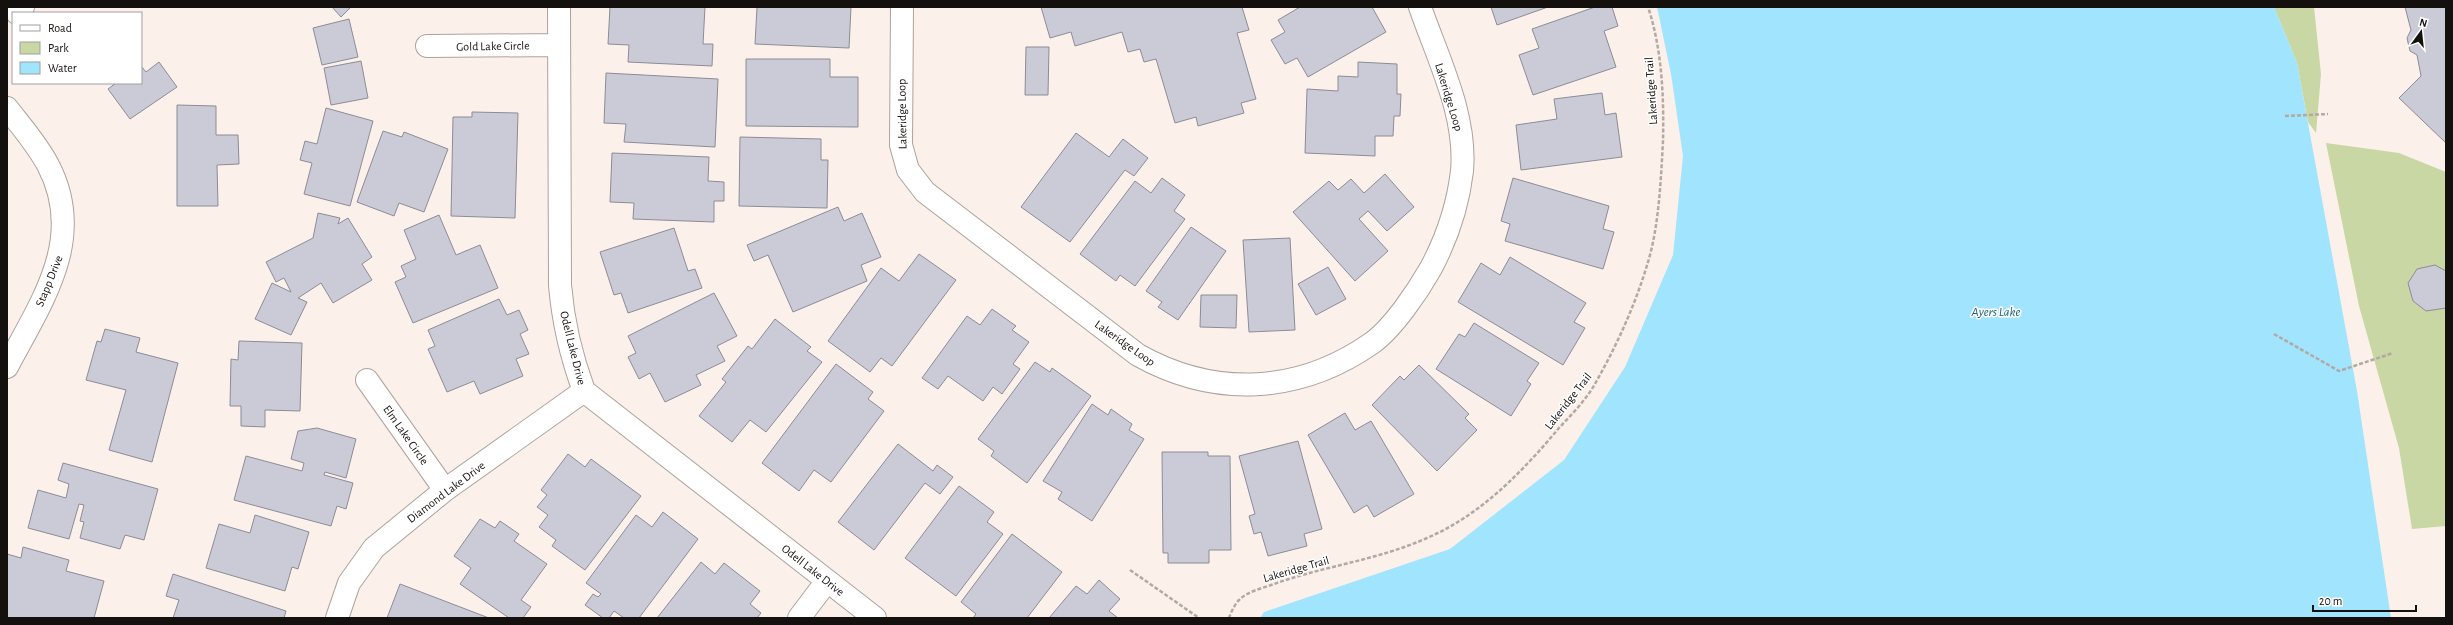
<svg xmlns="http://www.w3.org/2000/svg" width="2453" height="625" viewBox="0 0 2453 625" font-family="'Alegreya Sans',sans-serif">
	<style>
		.green { fill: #c8d7a3 }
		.water { fill: #a1e4fd }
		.building { fill: #cacbd6; stroke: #8c8c97 }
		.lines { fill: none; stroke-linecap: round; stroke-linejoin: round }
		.minor-casing { stroke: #ada29c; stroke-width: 24 }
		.tertiary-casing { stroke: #ada29c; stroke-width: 24 }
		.path { stroke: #b2a9a4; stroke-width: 2.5; stroke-dasharray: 4 2; stroke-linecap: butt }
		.minor { stroke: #fff; stroke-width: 22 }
		.tertiary { stroke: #fff; stroke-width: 22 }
		.labels { text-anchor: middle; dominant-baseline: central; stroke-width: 3; stroke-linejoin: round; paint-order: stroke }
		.street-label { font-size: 12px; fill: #14100e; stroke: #fff }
		.water-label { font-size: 13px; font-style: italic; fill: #1c6176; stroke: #fff }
	</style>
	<rect width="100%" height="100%" fill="#fcf0ea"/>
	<!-- green -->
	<path class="green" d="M 2274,7 L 2314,7 L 2321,74 L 2316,133 L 2308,122 L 2297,63 Z
		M 2326,143 L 2399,153 L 2446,172 L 2446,526 L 2412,529 L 2399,448 L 2359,306 Z"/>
	<!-- water -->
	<path class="water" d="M 1657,7 L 2274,7 L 2297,63 L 2357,391 L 2391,618 L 1260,618 L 1264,612 L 1450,549 L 1564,460 L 1625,367 L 1673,255 L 1683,156 L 1671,74 Z"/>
	<!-- building -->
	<path class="building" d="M 332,7 L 351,7 L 341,17 Z
		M 610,7 L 705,7 L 703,44 L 713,44 L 712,66 L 628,62 L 629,45 L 608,44 Z
		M 757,7 L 851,7 L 849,48 L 755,44 Z
		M 1041,7 L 1242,7 L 1249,30 L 1237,33 L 1256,99 L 1241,103 L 1244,113 L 1198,126 L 1196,117 L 1175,123 L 1156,59 L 1144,62 L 1140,49 L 1128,52 L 1122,32 L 1075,46 L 1071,32 L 1050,38 Z
		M 1300,7 L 1372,7 L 1386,32 L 1308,77 L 1297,58 L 1285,64 L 1271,40 L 1285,32 L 1278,20 Z
		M 1491,7 L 1548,7 L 1497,25 Z
		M 1595,7 L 1612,7 L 1618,26 L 1604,31 L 1616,67 L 1533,95 L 1519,55 L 1539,48 L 1532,29 Z
		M 2405,7 L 2446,7 L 2446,143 L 2399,98 L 2421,76 L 2417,55 L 2410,51 L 2407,38 L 2411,30 Z
		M 349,19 L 358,57 L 322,65 L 313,28 Z
		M 1026,47 L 1049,47 L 1048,95 L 1025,95 Z
		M 746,59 L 830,59 L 830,77 L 858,77 L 858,127 L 746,126 Z
		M 361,61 L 368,98 L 331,105 L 324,68 Z
		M 159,62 L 177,87 L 130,119 L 108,89 L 116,83 L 141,83 L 141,66 L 146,72 Z
		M 1358,62 L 1397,64 L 1397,94 L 1401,94 L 1400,116 L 1394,116 L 1393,136 L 1375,136 L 1375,156 L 1305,153 L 1307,89 L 1338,91 L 1338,76 L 1358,77 Z
		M 606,73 L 718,79 L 715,147 L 624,142 L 626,124 L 604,123 Z
		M 1602,93 L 1605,115 L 1616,113 L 1622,157 L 1521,170 L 1516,125 L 1557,119 L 1554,99 Z
		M 177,105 L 216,106 L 216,135 L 238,135 L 239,164 L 217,165 L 218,206 L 177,206 Z
		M 326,108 L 373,121 L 350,206 L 304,194 L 312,163 L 300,160 L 305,141 L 317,144 Z
		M 472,112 L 518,113 L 515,218 L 451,216 L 453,117 L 472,117 Z
		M 383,131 L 402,137 L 404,132 L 448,149 L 424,212 L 399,203 L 394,216 L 357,202 Z
		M 1076,133 L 1109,157 L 1123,139 L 1148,158 L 1134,176 L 1125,170 L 1070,242 L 1021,207 Z
		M 740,137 L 821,139 L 821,160 L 828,160 L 827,208 L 739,206 Z
		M 612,153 L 709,157 L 708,181 L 724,182 L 724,201 L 714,201 L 714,222 L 633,219 L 634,203 L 610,202 Z
		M 1385,174 L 1414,207 L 1387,231 L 1368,211 L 1359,219 L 1388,251 L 1355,281 L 1293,212 L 1329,181 L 1338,190 L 1351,179 L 1364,193 Z
		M 1162,178 L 1185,195 L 1174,211 L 1185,219 L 1135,286 L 1120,275 L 1116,281 L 1080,254 L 1135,181 L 1151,193 Z
		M 1513,178 L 1609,206 L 1603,229 L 1614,232 L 1603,269 L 1505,241 L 1510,224 L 1501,221 Z
		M 838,207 L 844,221 L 862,213 L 881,257 L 861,265 L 867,281 L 793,312 L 768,255 L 754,261 L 747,245 Z
		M 318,213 L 340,218 L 338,224 L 348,218 L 372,257 L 362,264 L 372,280 L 333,303 L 321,283 L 298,298 L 307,302 L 291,335 L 255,319 L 272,283 L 291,292 L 284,278 L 276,282 L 266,262 L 313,238 Z
		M 439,215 L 456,255 L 480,245 L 498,288 L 413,323 L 395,282 L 406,277 L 401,266 L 416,259 L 404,230 Z
		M 1191,227 L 1226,251 L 1178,320 L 1158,307 L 1162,302 L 1146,291 Z
		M 674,228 L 688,271 L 695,269 L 702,288 L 628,313 L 621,293 L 614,295 L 600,252 Z
		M 1290,238 L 1295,330 L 1249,332 L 1243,240 Z
		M 919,254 L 956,280 L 892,366 L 881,358 L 870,372 L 828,341 L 881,268 L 899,281 Z
		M 1510,257 L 1586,303 L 1574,322 L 1585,328 L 1563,365 L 1458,302 L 1481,263 L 1500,275 Z
		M 2435,265 L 2446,271 L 2446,308 L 2426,311 L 2413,301 L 2408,283 L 2417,269 Z
		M 1328,267 L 1346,299 L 1316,315 L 1298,284 Z
		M 714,293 L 737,336 L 717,346 L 725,361 L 696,375 L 701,385 L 665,402 L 650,373 L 639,379 L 628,357 L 636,353 L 628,336 Z
		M 1201,295 L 1237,295 L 1236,328 L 1200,327 Z
		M 499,299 L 507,315 L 519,310 L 528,330 L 520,334 L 529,354 L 516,359 L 523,376 L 480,394 L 474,381 L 447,392 L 428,349 L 435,346 L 428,330 Z
		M 992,309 L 1016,326 L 1012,330 L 1029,342 L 1013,364 L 1020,369 L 1002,394 L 993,387 L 983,401 L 948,376 L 938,389 L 922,378 L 967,316 L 980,325 Z
		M 775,319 L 811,347 L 807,351 L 822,362 L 766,432 L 750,420 L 732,442 L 699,416 L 726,382 L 722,379 L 748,346 L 752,349 Z
		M 1474,323 L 1539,363 L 1527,381 L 1531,384 L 1511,416 L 1436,369 L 1459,334 L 1465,337 Z
		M 105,329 L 140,338 L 136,352 L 178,363 L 152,462 L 109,450 L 126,390 L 86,380 L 97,341 L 101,342 Z
		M 239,341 L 302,343 L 300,411 L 265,410 L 265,427 L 241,426 L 241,406 L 230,406 L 231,359 L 238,360 Z
		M 1035,362 L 1050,372 L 1052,368 L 1091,396 L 1027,483 L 991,456 L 994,451 L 978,439 Z
		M 836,364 L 873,392 L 868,399 L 884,411 L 831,482 L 814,470 L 799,491 L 762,463 Z
		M 1419,365 L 1469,414 L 1465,418 L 1477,430 L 1437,471 L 1372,405 L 1400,376 L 1404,380 Z
		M 1092,404 L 1108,415 L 1111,409 L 1132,424 L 1129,430 L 1144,439 L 1092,521 L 1058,499 L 1062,492 L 1043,481 Z
		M 1345,413 L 1355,430 L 1371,421 L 1414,494 L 1374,517 L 1367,505 L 1354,513 L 1308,435 Z
		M 317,428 L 356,439 L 346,478 L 325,472 L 324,475 L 353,483 L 346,509 L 337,506 L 331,526 L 234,500 L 246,456 L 302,471 L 304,463 L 291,459 L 298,431 Z
		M 1298,441 L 1322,529 L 1304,534 L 1307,546 L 1268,556 L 1261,532 L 1254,534 L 1249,516 L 1255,514 L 1239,456 Z
		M 898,444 L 933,471 L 937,465 L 953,477 L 940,494 L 925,483 L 874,550 L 838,522 Z
		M 1162,452 L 1208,452 L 1208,456 L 1230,456 L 1231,550 L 1209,550 L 1209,563 L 1168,563 L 1168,553 L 1163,553 Z
		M 568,454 L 585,467 L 591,459 L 641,496 L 585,570 L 552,546 L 556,540 L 539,527 L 548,515 L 537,507 L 547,495 L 541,490 Z
		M 63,463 L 158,489 L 144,540 L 125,535 L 120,549 L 80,538 L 84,522 L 80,521 L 84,505 L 79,504 L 69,539 L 28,528 L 38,490 L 66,498 L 69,484 L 58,480 Z
		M 959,486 L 994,512 L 987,522 L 1003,534 L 956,596 L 905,558 Z
		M 663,512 L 698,539 L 639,618 L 624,618 L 614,611 L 609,618 L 603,618 L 585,605 L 593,594 L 598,597 L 601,594 L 586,583 L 636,515 L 652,527 Z
		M 255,515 L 309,532 L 298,569 L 292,567 L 285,591 L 206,568 L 219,524 L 250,533 Z
		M 480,519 L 495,528 L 500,521 L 519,534 L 514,541 L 547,564 L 521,600 L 531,607 L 523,618 L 509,618 L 460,584 L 471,568 L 454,556 Z
		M 1012,534 L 1062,572 L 1027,618 L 973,618 L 976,614 L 961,602 Z
		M 23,547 L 69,560 L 66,571 L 104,581 L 94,618 L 7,618 L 7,554 L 21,558 Z
		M 701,562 L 715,574 L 724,563 L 760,591 L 750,604 L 761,613 L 757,618 L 657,618 Z
		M 173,574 L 286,611 L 284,618 L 173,618 L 179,600 L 166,596 Z
		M 1099,580 L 1120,599 L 1109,611 L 1118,618 L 1049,618 L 1076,586 L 1087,594 Z
		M 400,584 L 489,618 L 387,618 Z"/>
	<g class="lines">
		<!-- minor casing -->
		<g class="minor-casing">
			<path id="minor" d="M 559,7 L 560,285 C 563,321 571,356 584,391 L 875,618
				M 902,7 L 901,145 L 908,170 L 925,192 L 1138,355 C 1215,398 1299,394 1372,343 C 1393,328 1418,291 1431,268 C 1447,238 1458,205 1462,171 C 1467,115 1438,59 1420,7
				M 427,46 L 558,45
				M 7,108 C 21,126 37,144 48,165 C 87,239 41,302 7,367
				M 367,380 L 445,490
				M 337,618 L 349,583 L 374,548 L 445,490 L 584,391
				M 799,618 L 827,581"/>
		</g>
		<!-- tertiary casing -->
		<g class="tertiary-casing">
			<path id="tertiary" d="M 17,13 L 23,7"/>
		</g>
		<!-- path -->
		<path class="path" d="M 2285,116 L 2328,114
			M 2274,334 L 2339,371 L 2393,353
			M 1130,570 L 1199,618
			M 1229,618 C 1231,612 1235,604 1239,600 C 1248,591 1263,588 1274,584 C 1324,566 1378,560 1427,538 C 1481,515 1522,472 1559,428 C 1572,414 1587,399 1596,382 C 1617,345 1636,303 1648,262 C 1659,226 1661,178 1663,141 C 1664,97 1662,49 1648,7"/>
		<!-- minor -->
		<use href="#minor" class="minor"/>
		<!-- tertiary -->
		<use href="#tertiary" class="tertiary"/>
	</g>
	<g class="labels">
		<!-- street labels -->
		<g class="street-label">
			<text transform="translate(493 46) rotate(-1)">Gold Lake Circle</text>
			<text transform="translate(1651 91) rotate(-94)">Lakeridge Trail</text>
			<text transform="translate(1449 97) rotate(73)">Lakeridge Loop</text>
			<text transform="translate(902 114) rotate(-91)">Lakeridge Loop</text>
			<text transform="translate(49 281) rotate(-68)">Stapp Drive</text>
			<text transform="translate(1125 343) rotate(35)">Lakeridge Loop</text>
			<text transform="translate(573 348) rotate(76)">Odell Lake Drive</text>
			<text transform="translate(1568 401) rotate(-52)">Lakeridge Trail</text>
			<text transform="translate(406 435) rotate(55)">Elm Lake Circle</text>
			<text transform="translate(446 492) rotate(-37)">Diamond Lake Drive</text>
			<text transform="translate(1296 569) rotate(-16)">Lakeridge Trail</text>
			<text transform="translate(813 570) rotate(38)">Odell Lake Drive</text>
		</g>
		<!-- water labels -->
		<g class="water-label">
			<text x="1996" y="312">Ayers Lake</text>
		</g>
	</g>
	<!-- border -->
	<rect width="2453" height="625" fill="none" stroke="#14100e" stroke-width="16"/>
	<!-- legend -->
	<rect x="12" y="12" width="130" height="72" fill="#ffffff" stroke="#a19f9f"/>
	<rect x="20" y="25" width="20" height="6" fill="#ffffff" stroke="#a19f9f"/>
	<text x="48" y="32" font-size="12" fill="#14100e">Road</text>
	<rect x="20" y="42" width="20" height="12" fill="#c8d7a3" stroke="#a19f9f"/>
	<text x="48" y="52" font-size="12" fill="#14100e">Park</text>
	<rect x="20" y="62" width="20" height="12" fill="#a1e4fd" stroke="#a19f9f"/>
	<text x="48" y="72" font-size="12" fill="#14100e">Water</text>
	<!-- north arrow -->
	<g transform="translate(2421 32) rotate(15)" stroke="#ffffff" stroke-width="3" paint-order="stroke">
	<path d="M0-3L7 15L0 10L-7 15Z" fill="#14100e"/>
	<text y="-6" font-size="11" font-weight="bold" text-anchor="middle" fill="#14100e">N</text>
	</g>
	<!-- scale -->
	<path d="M2313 605v6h103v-6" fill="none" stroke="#14100e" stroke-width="2"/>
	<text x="2319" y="605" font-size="12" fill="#14100e" stroke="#ffffff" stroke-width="3" paint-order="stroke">20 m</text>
</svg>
